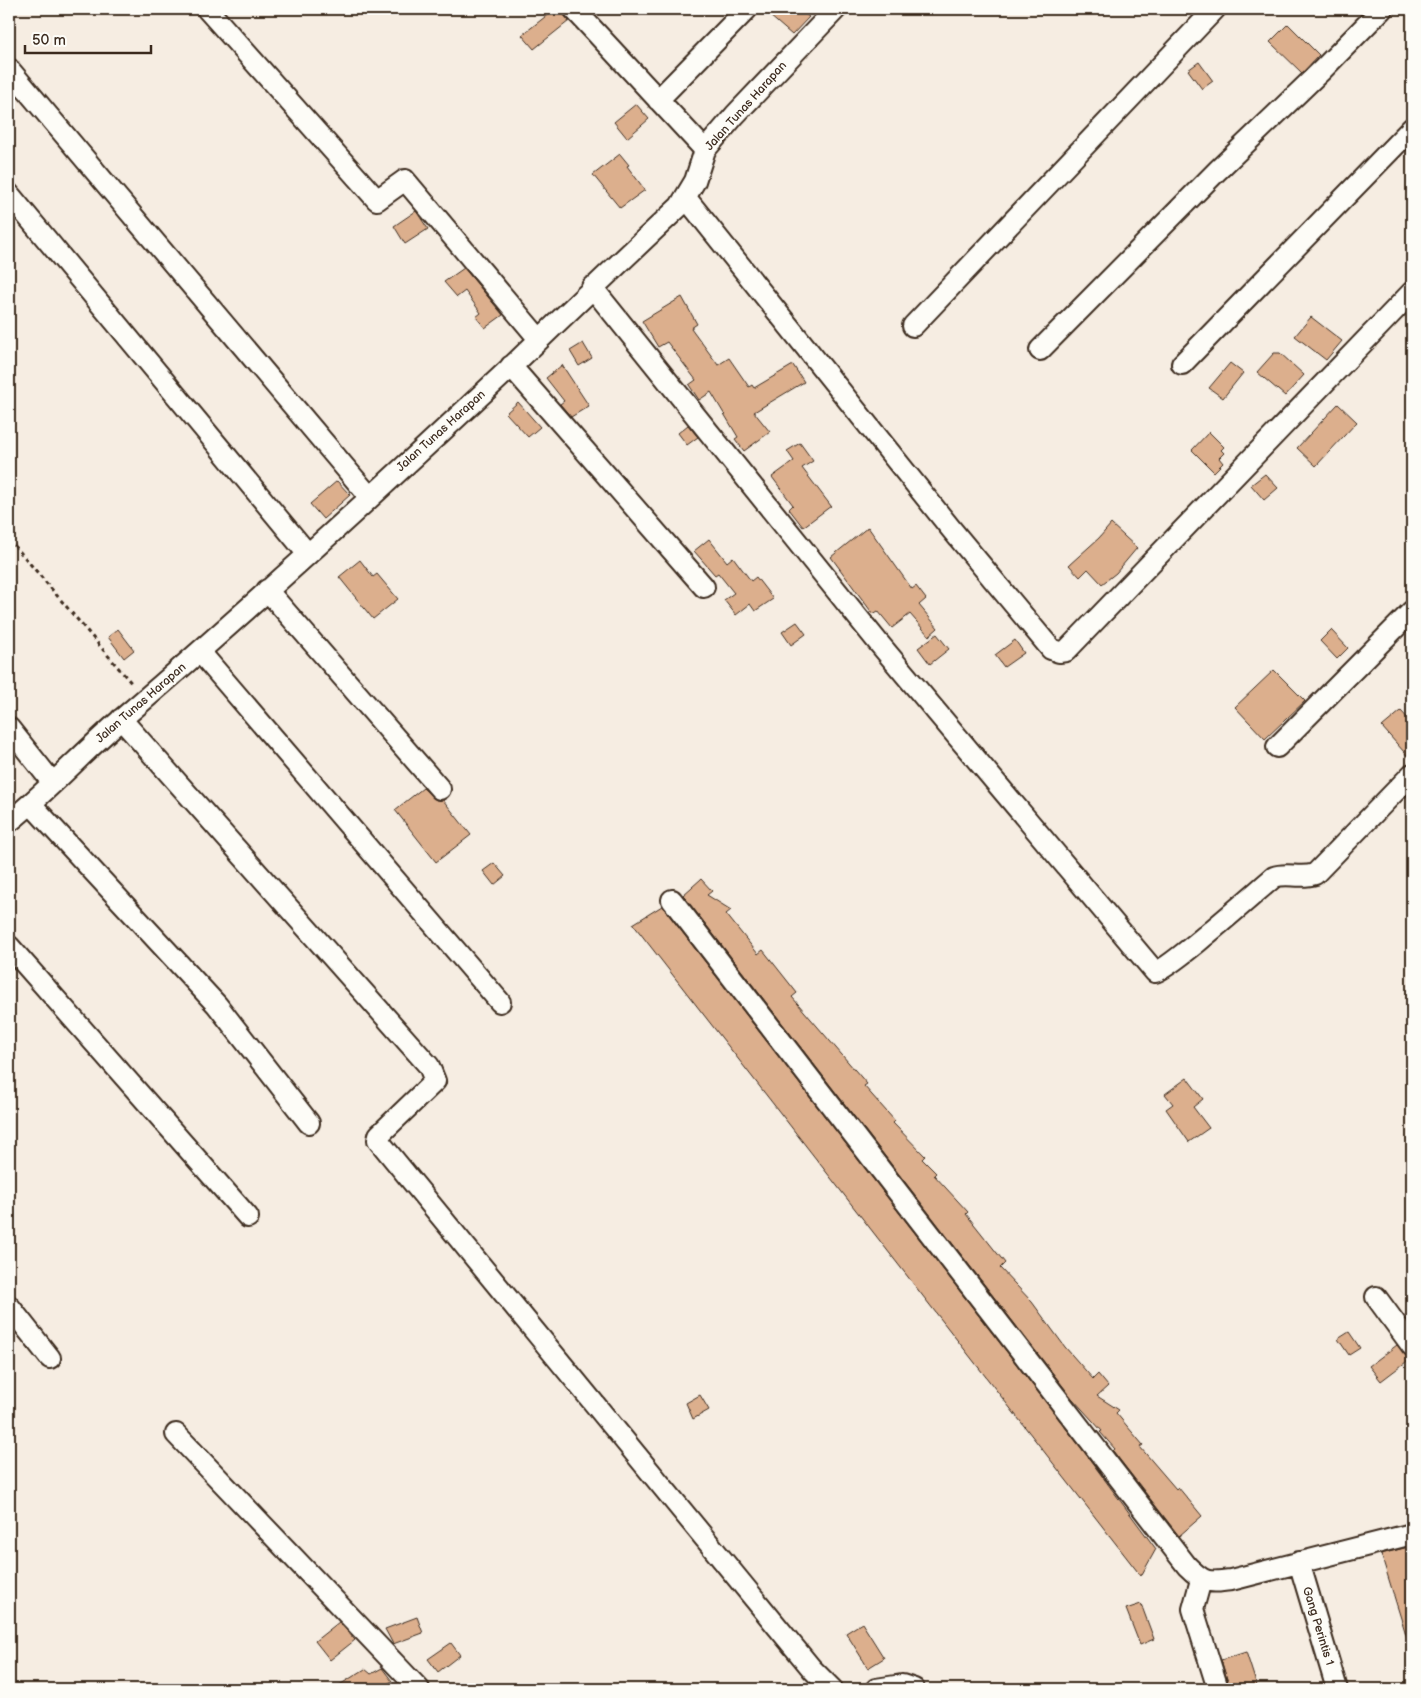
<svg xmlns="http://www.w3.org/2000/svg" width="1421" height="1698" viewBox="0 0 1421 1698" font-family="'Balsamiq Sans',sans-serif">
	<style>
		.building { fill: #dcaf8d; stroke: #3b2a1e }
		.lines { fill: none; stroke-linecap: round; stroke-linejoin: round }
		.street-casing { stroke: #3b2a1e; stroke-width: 24 }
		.path { stroke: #3b2a1e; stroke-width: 3; stroke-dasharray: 4 4; stroke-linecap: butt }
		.street { stroke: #fdfcf7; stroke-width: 20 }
		.labels { text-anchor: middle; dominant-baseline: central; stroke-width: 4.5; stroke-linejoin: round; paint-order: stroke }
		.street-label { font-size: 12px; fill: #3b2a1e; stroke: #fdfcf7 }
	</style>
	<rect width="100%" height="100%" fill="#f6ede2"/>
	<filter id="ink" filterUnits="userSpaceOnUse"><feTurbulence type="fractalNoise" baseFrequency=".02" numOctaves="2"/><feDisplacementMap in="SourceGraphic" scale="10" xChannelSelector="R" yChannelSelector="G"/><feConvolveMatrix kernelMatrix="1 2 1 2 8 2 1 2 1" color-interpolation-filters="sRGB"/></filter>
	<g filter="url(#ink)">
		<!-- building -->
		<path class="building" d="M 555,9 L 559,9 L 569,21 L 534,49 L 522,35 Z
			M 762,9 L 799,9 L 809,17 L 792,35 Z
			M 1288,24 L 1319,55 L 1302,73 L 1270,42 Z
			M 1199,62 L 1213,81 L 1202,89 L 1188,70 Z
			M 636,104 L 649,119 L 627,138 L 614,122 Z
			M 620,154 L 629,165 L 627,166 L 645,190 L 620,208 L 593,175 Z
			M 416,211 L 428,229 L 405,244 L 394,226 Z
			M 464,268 L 503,315 L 485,328 L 476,317 L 481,313 L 465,291 L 457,297 L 444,282 Z
			M 682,297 L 697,324 L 691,328 L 718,365 L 729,358 L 749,387 L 752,385 L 754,388 L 793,365 L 804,382 L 754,412 L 770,432 L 744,451 L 735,439 L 738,437 L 711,392 L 699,400 L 689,385 L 696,380 L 667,342 L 658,347 L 642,321 Z
			M 1311,317 L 1342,341 L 1326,360 L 1295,336 Z
			M 583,343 L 592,358 L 579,366 L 570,351 Z
			M 1274,353 L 1280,353 L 1304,375 L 1285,396 L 1257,372 Z
			M 1230,363 L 1243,373 L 1223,398 L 1209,388 Z
			M 562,365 L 589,406 L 571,417 L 560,404 L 564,401 L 546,378 Z
			M 518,402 L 540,427 L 528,437 L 506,413 Z
			M 1338,404 L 1357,422 L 1316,466 L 1297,448 Z
			M 688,425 L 698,437 L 687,445 L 678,433 Z
			M 1209,432 L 1224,447 L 1221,450 L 1224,453 L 1219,458 L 1223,463 L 1214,472 L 1192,450 Z
			M 800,443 L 813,461 L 802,468 L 831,506 L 803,527 L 789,509 L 793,505 L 772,477 L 794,461 L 787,451 Z
			M 1265,474 L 1278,488 L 1264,500 L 1251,485 Z
			M 337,481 L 350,495 L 323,519 L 310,504 Z
			M 1111,524 L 1137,548 L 1116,573 L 1102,584 L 1088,569 L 1080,577 L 1069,565 L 1099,538 Z
			M 868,527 L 912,589 L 916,586 L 926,599 L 919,605 L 938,628 L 929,636 L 910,614 L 892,628 L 878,611 L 873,614 L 831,557 Z
			M 709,539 L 727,562 L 733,557 L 751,581 L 756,577 L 773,599 L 755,611 L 750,604 L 736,615 L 724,600 L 734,593 L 718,573 L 715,575 L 694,551 Z
			M 360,560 L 373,577 L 377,574 L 398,599 L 373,619 L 339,577 Z
			M 797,622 L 806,634 L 791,645 L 782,632 Z
			M 118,629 L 134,650 L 124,658 L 108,637 Z
			M 1331,630 L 1348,648 L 1337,659 L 1320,641 Z
			M 937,634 L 949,649 L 930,664 L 918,648 Z
			M 1015,640 L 1024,653 L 1004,667 L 995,655 Z
			M 1274,670 L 1305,701 L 1265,739 L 1235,707 Z
			M 1401,711 L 1412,723 L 1412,761 L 1382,727 Z
			M 423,788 L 436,800 L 443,800 L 471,835 L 436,862 L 395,810 Z
			M 494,863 L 505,876 L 494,885 L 483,871 Z
			M 701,879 L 712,891 L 707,895 L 731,910 L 726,914 L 758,954 L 763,950 L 797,993 L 792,997 L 867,1084 L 864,1086 L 895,1121 L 893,1123 L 925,1156 L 922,1159 L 936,1173 L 934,1175 L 968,1212 L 966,1214 L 1005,1263 L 1000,1268 L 1032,1302 L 1065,1347 L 1093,1379 L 1098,1374 L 1108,1386 L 1097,1396 L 1119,1410 L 1116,1413 L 1143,1445 L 1140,1447 L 1176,1489 L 1178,1487 L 1202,1516 L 1179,1536 L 1113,1451 L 1115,1449 L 1100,1432 L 1102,1431 L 1072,1398 L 683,895 Z
			M 662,906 L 1082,1449 L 1156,1549 L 1141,1576 L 633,924 Z
			M 1187,1078 L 1203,1099 L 1193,1107 L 1209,1128 L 1189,1142 L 1166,1109 L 1173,1104 L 1165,1094 Z
			M 1349,1332 L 1360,1348 L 1349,1355 L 1338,1339 Z
			M 1397,1345 L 1410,1359 L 1381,1381 L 1369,1366 Z
			M 700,1395 L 709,1410 L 693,1419 L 686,1403 Z
			M 1412,1546 L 1412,1641 L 1408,1641 L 1381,1554 Z
			M 1141,1604 L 1154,1639 L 1140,1645 L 1126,1609 Z
			M 417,1617 L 423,1633 L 393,1644 L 385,1629 Z
			M 339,1622 L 355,1640 L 330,1660 L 315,1641 Z
			M 862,1623 L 884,1658 L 868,1668 L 846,1633 Z
			M 451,1643 L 460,1655 L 438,1672 L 428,1659 Z
			M 1246,1652 L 1258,1689 L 1230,1689 L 1221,1660 Z
			M 382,1668 L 392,1681 L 379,1689 L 370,1689 L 367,1684 L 358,1689 L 333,1689 L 365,1669 L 371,1674 Z"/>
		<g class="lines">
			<!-- street casing -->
			<g class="street-casing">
				<path id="street" d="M 207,9 L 377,200 L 405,180 L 539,339
					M 574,9 L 705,150
					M 9,69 L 369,496
					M 658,100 L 747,9
					M 9,194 L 307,553
					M 686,198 L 952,530 L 1051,649 L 1059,652 L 1066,651 L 1412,292
					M 592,287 L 877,641 L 1155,972 C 1170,969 1256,892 1274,877 C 1287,872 1300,879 1315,874 L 1412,774
					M 913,326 L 1215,9
					M 1040,350 L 1217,171 L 1322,70 L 1382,9
					M 1182,364 L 1412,128
					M 511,366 L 704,587
					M 267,590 L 440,789
					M 200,652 L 500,1002
					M 121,719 L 429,1066 L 435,1081 L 379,1135 L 378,1140 L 812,1669 L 832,1689
					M 9,728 L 52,782
					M 1277,747 L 1412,611
					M 31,804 L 217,1005 L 309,1123
					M 9,822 C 49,790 84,751 124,717 C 256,604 384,486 511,367 C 567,313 623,259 680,206 L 695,181 L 705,150 L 735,115 L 836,9
					M 672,900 L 1187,1566 C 1204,1583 1208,1583 1231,1580 L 1412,1534
					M 9,946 L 248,1217
					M 1376,1297 L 1412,1346
					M 9,1306 L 50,1358
					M 176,1434 L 419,1689
					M 1299,1562 L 1337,1689
					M 1201,1580 L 1193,1609 L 1218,1689
					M 876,1689 L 902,1685 L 914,1689"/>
			</g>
			<!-- path -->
			<path class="path" d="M 9,539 L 133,685"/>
			<!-- street -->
			<use href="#street" class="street"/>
		</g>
	</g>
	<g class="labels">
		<!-- street labels -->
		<g class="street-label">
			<text transform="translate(746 106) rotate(-48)">Jalan Tunas Harapan</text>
			<text transform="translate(441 431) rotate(-42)">Jalan Tunas Harapan</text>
			<text transform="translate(141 703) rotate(-41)">Jalan Tunas Harapan</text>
			<text transform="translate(1318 1626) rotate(73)">Gang Perintis 1</text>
		</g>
	</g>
	<!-- margin -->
	<rect width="1421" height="1698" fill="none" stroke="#fdfcf7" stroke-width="30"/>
	<rect x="15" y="15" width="1391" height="1668" fill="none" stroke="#3b2a1e" stroke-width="2" filter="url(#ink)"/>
	<!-- scale -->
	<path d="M25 45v8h126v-8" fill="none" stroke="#3b2a1e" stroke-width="2.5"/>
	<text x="32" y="45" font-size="15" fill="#3b2a1e" stroke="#fdfcf7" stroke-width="4" paint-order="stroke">50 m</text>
</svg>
